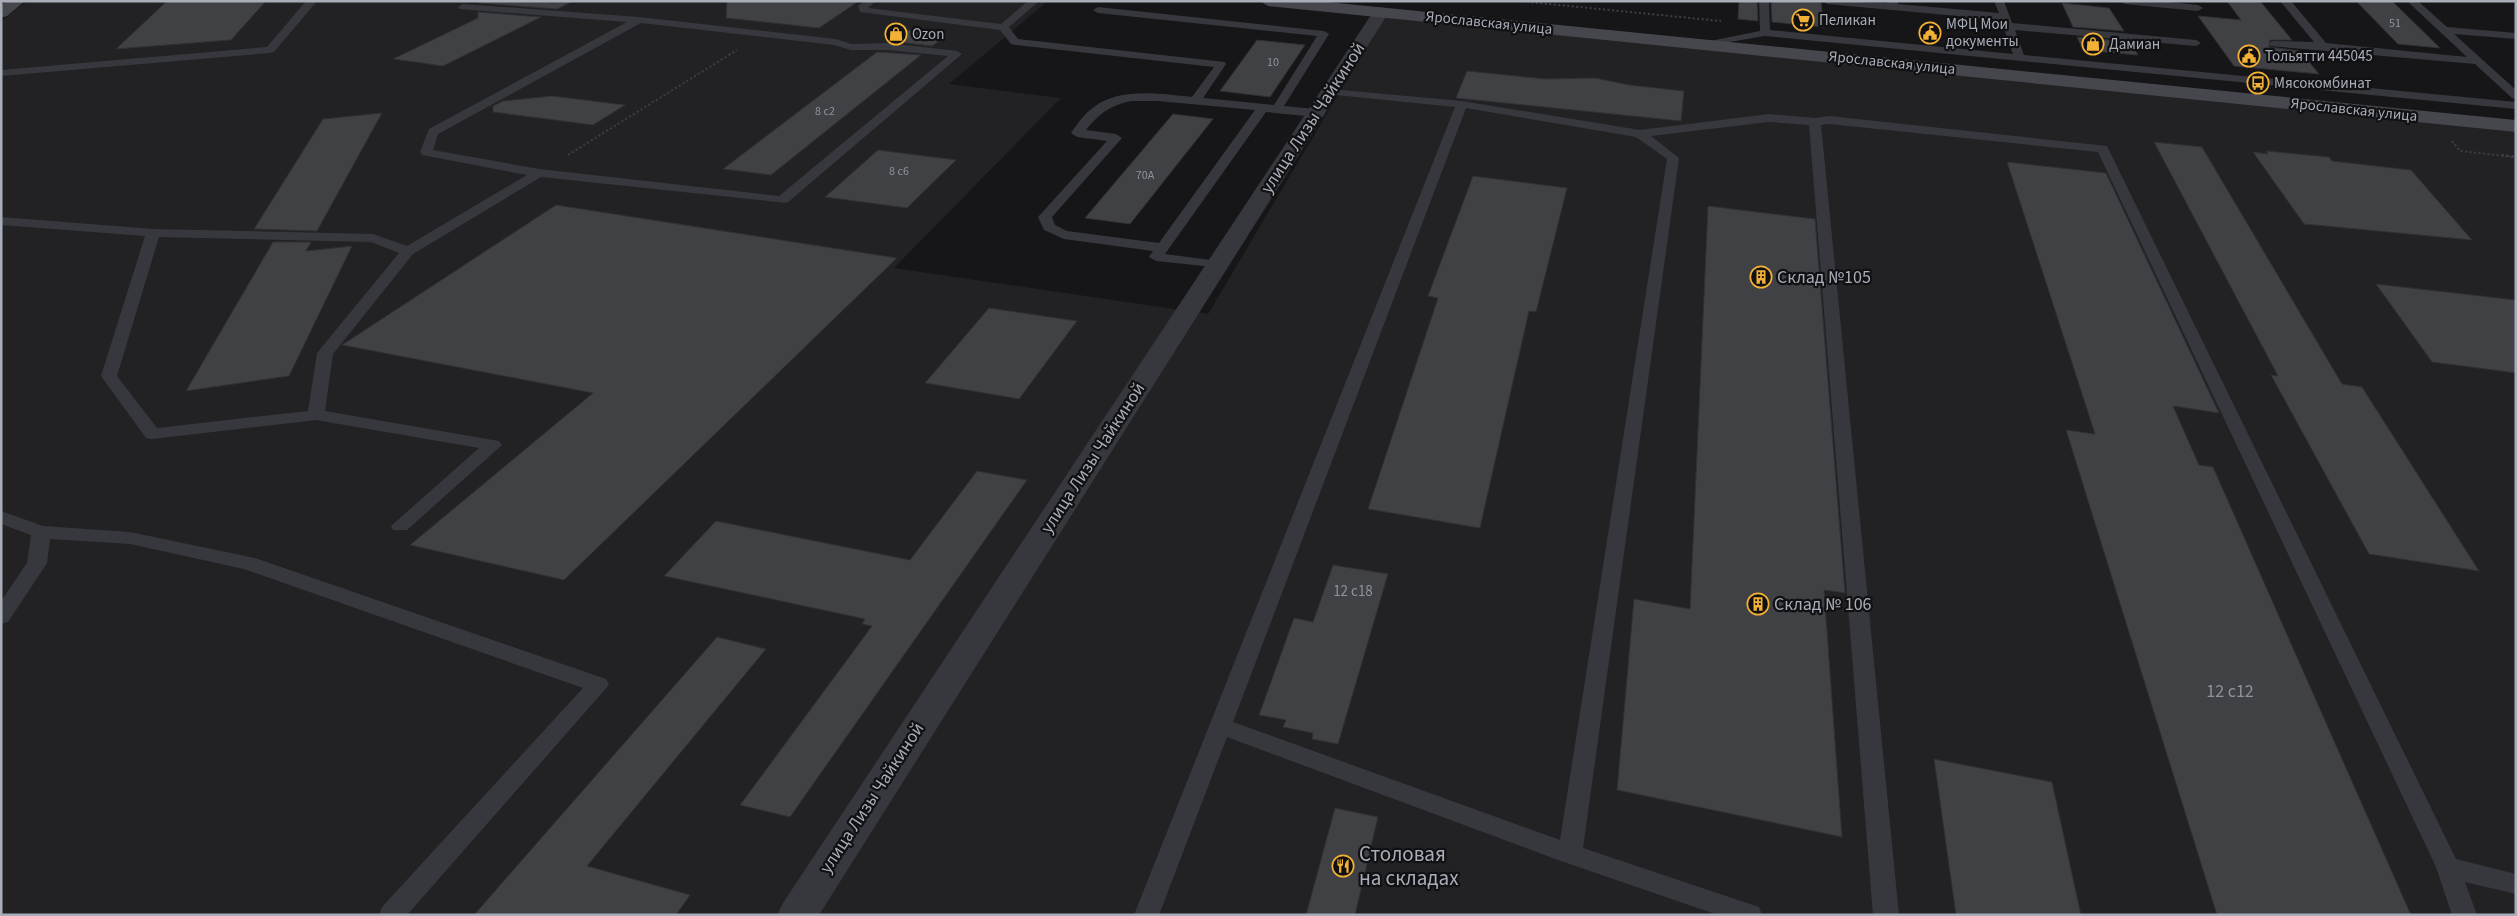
<svg xmlns="http://www.w3.org/2000/svg" width="2517" height="916" viewBox="0 0 2517 916" font-family="'Source Sans 3',sans-serif">
	<style>
		.built { fill: #222225 }
		.building { fill: #404145; stroke: #303034 }
		.lines { fill: none; stroke-linecap: round; stroke-linejoin: round }
		.path-far1 { stroke: #3d3f44; stroke-width: 2; stroke-dasharray: 2 2.5; stroke-linecap: butt }
		.path { stroke: #3d3f44; stroke-width: 2.5; stroke-dasharray: 2 3; stroke-linecap: butt }
		.service { fill: #37383d; fill-rule: evenodd }
		.minor { fill: #37383d; fill-rule: evenodd }
		.secondary { fill: #45474d; fill-rule: evenodd }
		.labels { text-anchor: middle; dominant-baseline: central; stroke-width: 4.5; stroke-linejoin: round; paint-order: stroke }
		.far-number-label { font-size: 12px; fill: #8e929b }
		.far-poi-label { font-size: 15px; fill: #a8adb8; stroke: #111113; text-anchor: start }
		.far-street-label { font-size: 15px; fill: #a8adb8; stroke: #111113 }
		.number-label { font-size: 15px; fill: #8e929b }
		.street-label { font-size: 18px; fill: #a8adb8; stroke: #111113 }
		.poi-label { font-size: 18px; fill: #a8adb8; stroke: #111113; text-anchor: start }
		.near-number-label { font-size: 18px; fill: #8e929b }
		.near-poi-label { font-size: 21px; fill: #a8adb8; stroke: #111113; text-anchor: start }
	</style>
	<rect width="100%" height="100%" fill="#161618"/>
	<!-- built -->
	<path class="built" d="M 27,1 L 1048,1 L 949,84 L 1061,98 L 894,268 L 1208,314 L 1385,16 L 2516,131 L 2516,915 L 1,915 L 1,21 Z"/>
	<!-- building -->
	<path class="building" d="M 167,1 L 266,1 L 231,40 L 116,49 Z
		M 479,1 L 573,1 L 557,9 L 479,3 Z
		M 727,1 L 859,1 L 819,28 L 726,18 Z
		M 1739,1 L 1757,1 L 1758,21 L 1738,19 Z
		M 1771,1 L 1821,2 L 1824,27 L 1772,22 Z
		M 2227,1 L 2260,1 L 2292,40 L 2270,40 L 2269,47 L 2300,51 L 2319,74 L 2234,66 L 2198,16 L 2241,20 Z
		M 2356,1 L 2392,1 L 2440,48 L 2398,44 Z
		M 2062,3 L 2109,8 L 2124,31 L 2073,27 Z
		M 478,12 L 541,17 L 443,66 L 393,59 L 478,18 Z
		M 906,30 L 947,35 L 932,46 L 891,41 Z
		M 2077,37 L 2130,42 L 2138,55 L 2083,50 Z
		M 1257,40 L 1305,45 L 1270,97 L 1220,91 Z
		M 877,52 L 921,55 L 771,175 L 723,169 Z
		M 1467,71 L 1545,79 L 1595,78 L 1629,85 L 1684,91 L 1681,121 L 1456,98 Z
		M 552,96 L 625,105 L 593,125 L 493,112 L 493,106 L 503,101 Z
		M 382,113 L 317,231 L 254,229 L 323,119 Z
		M 1173,114 L 1213,119 L 1130,224 L 1085,218 Z
		M 2154,142 L 2202,147 L 2342,384 L 2362,387 L 2479,571 L 2369,554 L 2271,375 L 2278,376 Z
		M 878,150 L 956,160 L 907,208 L 825,197 Z
		M 2266,151 L 2329,157 L 2332,161 L 2411,170 L 2472,240 L 2304,224 L 2253,152 L 2268,154 Z
		M 2007,162 L 2106,173 L 2219,413 L 2173,406 L 2199,465 L 2213,467 L 2411,915 L 2217,915 L 2066,430 L 2095,434 Z
		M 1473,176 L 1567,188 L 1536,312 L 1529,311 L 1480,528 L 1368,509 L 1438,298 L 1428,296 Z
		M 556,205 L 897,258 L 564,580 L 410,545 L 593,393 L 342,345 Z
		M 1708,206 L 1815,219 L 1845,593 L 1824,590 L 1842,837 L 1617,790 L 1634,599 L 1690,609 Z
		M 273,242 L 311,242 L 306,251 L 352,246 L 289,376 L 186,391 Z
		M 2376,284 L 2516,300 L 2516,373 L 2432,362 Z
		M 989,308 L 1077,321 L 1019,399 L 925,383 Z
		M 977,471 L 1027,480 L 790,817 L 740,805 L 872,626 L 862,624 L 865,619 L 664,576 L 716,521 L 910,560 Z
		M 1333,565 L 1388,574 L 1338,744 L 1312,739 L 1313,733 L 1283,727 L 1286,720 L 1259,715 L 1294,618 L 1313,622 Z
		M 717,637 L 766,649 L 587,866 L 690,895 L 676,915 L 474,915 Z
		M 1934,759 L 2052,782 L 2081,915 L 1956,915 Z
		M 1335,808 L 1378,817 L 1355,915 L 1306,915 Z"/>
	<g class="lines">
		<!-- path-far1 -->
		<path class="path-far1" d="M 1518,1 L 1721,21
			M 2452,141 L 2460,151 L 2513,157
			M 568,155 L 737,50"/>
		<!-- path -->
		<path class="path" d="M 2502,155 L 2516,157"/>
		<!-- service -->
		<path class="service" d="M 306,1 L 317,1 L 274,52 L 270,53 L 1,76 L 1,70 L 267,47 Z
			M 864,1 L 876,1 L 868,8 L 1001,24 L 1028,1 L 1039,1 L 1009,27 L 1018,39 L 1225,62 L 1226,64 L 1203,98 L 1274,105 L 1317,36 L 1098,13 L 1093,10 L 1098,7 L 1324,31 L 1329,34 L 1284,106 L 1316,109 L 1322,113 L 1316,117 L 1266,112 L 1165,254 L 1218,261 L 1223,262 L 1225,265 L 1223,268 L 1156,261 L 1149,257 L 1153,251 L 1064,239 L 1044,230 L 1038,217 L 1107,141 L 1077,137 L 1071,133 C 1077,124 1085,113 1094,107 C 1120,87 1161,94 1192,97 L 1214,67 L 1015,45 L 1011,44 L 1000,30 L 860,12 L 858,6 ZM 1132,101 L 1158,101 L 1255,110 L 1159,243 L 1067,231 L 1055,225 L 1052,217 L 1122,138 L 1116,134 L 1086,130 C 1099,114 1110,105 1132,101 Z
			M 1759,1 L 1769,1 L 1770,30 L 2013,54 L 2001,20 L 1827,4 L 1822,1 L 1887,3 L 1887,1 L 1897,1 L 1898,4 L 1999,13 L 1994,1 L 2004,1 L 2012,23 L 2196,40 L 2201,43 L 2196,46 L 2015,30 L 2024,55 L 2516,102 L 2516,109 L 1765,36 L 1700,47 L 1700,43 L 1760,31 Z
			M 2120,1 L 2159,1 L 2198,5 L 2203,8 L 2198,11 L 2125,4 Z
			M 2280,1 L 2291,1 L 2326,43 L 2467,57 L 2407,1 L 2418,1 L 2447,27 L 2516,33 L 2516,39 L 2454,34 L 2516,90 L 2516,99 L 2512,98 L 2475,64 L 2270,46 L 2270,42 L 2274,41 L 2314,42 Z
			M 463,4 L 639,17 L 836,39 L 851,44 L 888,43 L 957,51 L 962,54 L 787,203 L 541,177 L 413,254 L 333,354 L 325,411 L 493,440 L 499,441 L 502,445 L 407,530 L 393,530 L 391,526 L 479,448 L 316,420 L 152,439 L 146,438 L 101,376 L 145,236 L 1,225 L 1,217 L 153,229 L 373,234 L 407,246 L 527,175 L 422,155 L 420,152 L 429,129 L 627,22 L 459,9 L 458,7 ZM 641,23 L 834,45 L 851,50 L 888,50 L 948,56 L 779,196 L 539,169 L 433,150 L 438,134 ZM 159,237 L 371,242 L 399,253 L 317,353 L 308,411 L 157,428 L 117,376 Z
			M 1330,89 L 1462,101 L 1640,130 L 1769,114 L 1815,118 L 1829,116 L 2107,146 L 2456,859 L 2516,874 L 2516,894 L 2465,882 L 2477,915 L 2452,915 L 2436,867 L 2098,152 L 1829,124 L 1821,125 L 1899,915 L 1873,915 L 1809,125 L 1769,122 L 1651,136 L 1679,158 L 1583,848 L 1759,907 L 1762,915 L 1718,915 L 1561,861 L 1227,737 L 1159,915 L 1134,915 L 1455,107 L 1326,94 L 1324,92 ZM 1466,108 L 1636,137 L 1667,159 L 1560,840 L 1233,722 Z
			M 1,511 L 43,526 L 130,532 L 255,558 L 606,679 L 609,685 L 407,915 L 379,915 L 382,907 L 583,688 L 244,569 L 130,544 L 50,539 L 47,563 L 8,622 L 1,624 L 1,601 L 27,563 L 31,535 L 1,524 Z"/>
		<!-- minor -->
		<path class="minor" d="M 1381,7 L 1389,12 L 819,915 L 777,915 L 783,903 L 1373,12 Z"/>
		<!-- secondary -->
		<path class="secondary" d="M 7,1 L 25,1 L 7,16 L 1,18 L 1,5 Z
			M 1260,1 L 1317,1 L 2516,120 L 2516,132 L 1268,6 Z"/>
	</g>
	<!-- icons -->
	<defs>
		<g id="supermarket-ring" transform="scale(1.125)"><circle r="9.5" fill="#111113" stroke="#f2b134" stroke-width="1.5"/><path d="M-6-5.5h2.5l.6 2H6L4.5 2H-2.5L-4.4-4H-6ZM-1.5 3.2a1.3 1.3 0 1 0 .1 0ZM3 3.2a1.3 1.3 0 1 0 .1 0Z" fill="#f2b134"/></g>
		<g id="civic-ring" transform="scale(1.125)"><circle r="9.5" fill="#111113" stroke="#f2b134" stroke-width="1.5"/><path d="M-.6-6.5H3V-4.5H.6V-3L4-1V1h2V6H-6V1h2V-1L-.6-3ZM-1.2 2.5V6h2.4V2.5Z" fill="#f2b134"/></g>
		<g id="shop-ring" transform="scale(1.125)"><circle r="9.5" fill="#111113" stroke="#f2b134" stroke-width="1.5"/><path d="M-5-2.5h2.3a2.7 3.5 0 0 1 5.4 0H5L5.5 6h-11ZM-1.5-2.5h3a1.5 2.3 0 0 0-3 0Z" fill="#f2b134"/></g>
		<g id="bus-ring" transform="scale(1.125)"><circle r="9.5" fill="#111113" stroke="#f2b134" stroke-width="1.5"/><path d="M-5-6H5V4H4V6H2V4H-2V6H-4V4H-5ZM-3.5-4V0h7V-4ZM-3.5 1.2v1.5H-2V1.2ZM2 1.2v1.5H3.5V1.2Z" fill="#f2b134"/></g>
		<g id="building-ring" transform="scale(1.125)"><circle r="9.5" fill="#111113" stroke="#f2b134" stroke-width="1.5"/><path d="M-4-6H4V6H1V3H-1V6H-4ZM-2.5-4.3h1.7v1.8h-1.7ZM.8-4.3h1.7v1.8H.8ZM-2.5-1h1.7V.8h-1.7ZM.8-1h1.7V.8H.8Z" fill="#f2b134"/></g>
		<g id="restaurant-ring" transform="scale(1.125)"><circle r="9.5" fill="#111113" stroke="#f2b134" stroke-width="1.5"/><path d="M-5-6h1v4h1v-4h1v4h1v-4h1v5L-1.5 .5V6h-2V.5L-5-1ZM5-6V6H3V1.5H1.5Q1.5-4 5-6Z" fill="#f2b134"/></g>
	</defs>
	<g fill-rule="evenodd">
		<use href="#supermarket-ring" x="1803" y="20"/>
		<use href="#civic-ring" x="1930" y="33"/>
		<use href="#shop-ring" x="896" y="34"/>
		<use href="#shop-ring" x="2093" y="44"/>
		<use href="#civic-ring" x="2249" y="56"/>
		<use href="#bus-ring" x="2258" y="83"/>
		<use href="#building-ring" x="1761" y="277"/>
		<use href="#building-ring" x="1758" y="604"/>
		<use href="#restaurant-ring" x="1343" y="866"/>
	</g>
	<g class="labels">
		<!-- far-number labels -->
		<g class="far-number-label">
			<text x="2395" y="23">51</text>
			<text x="1273" y="62">10</text>
			<text x="825" y="111">8 с2</text>
			<text x="899" y="171">8 с6</text>
			<text x="1145" y="175">70А</text>
		</g>
		<!-- far-poi labels -->
		<g class="far-poi-label">
			<text x="1819" y="20">Пеликан</text>
			<text x="1946" y="24">МФЦ Мои<tspan x="1946" dy="17">документы</tspan></text>
			<text x="912" y="34">Ozon</text>
			<text x="2109" y="44">Дамиан</text>
			<text x="2265" y="56">Тольятти 445045</text>
			<text x="2274" y="83">Мясокомбинат</text>
		</g>
		<!-- far-street labels -->
		<g class="far-street-label">
			<text transform="translate(1489 23) rotate(6)">Ярославская улица</text>
			<text transform="translate(1892 63) rotate(6)">Ярославская улица</text>
			<text transform="translate(2354 110) rotate(6)">Ярославская улица</text>
		</g>
		<!-- number labels -->
		<g class="number-label">
			<text x="1353" y="591">12 с18</text>
		</g>
		<!-- street labels -->
		<g class="street-label">
			<text transform="translate(1313 118) rotate(-57)">улица Лизы Чайкиной</text>
			<text transform="translate(1093 458) rotate(-57)">улица Лизы Чайкиной</text>
			<text transform="translate(872 798) rotate(-57)">улица Лизы Чайкиной</text>
		</g>
		<!-- poi labels -->
		<g class="poi-label">
			<text x="1777" y="277">Склад №105</text>
			<text x="1774" y="604">Склад № 106</text>
		</g>
		<!-- near-number labels -->
		<g class="near-number-label">
			<text x="2230" y="691">12 с12</text>
		</g>
		<!-- near-poi labels -->
		<g class="near-poi-label">
			<text x="1359" y="854">Столовая<tspan x="1359" dy="24">на складах</tspan></text>
		</g>
	</g>
	<!-- border -->
	<rect width="2517" height="916" fill="none" stroke="#a8adb8" stroke-width="5"/>
</svg>
